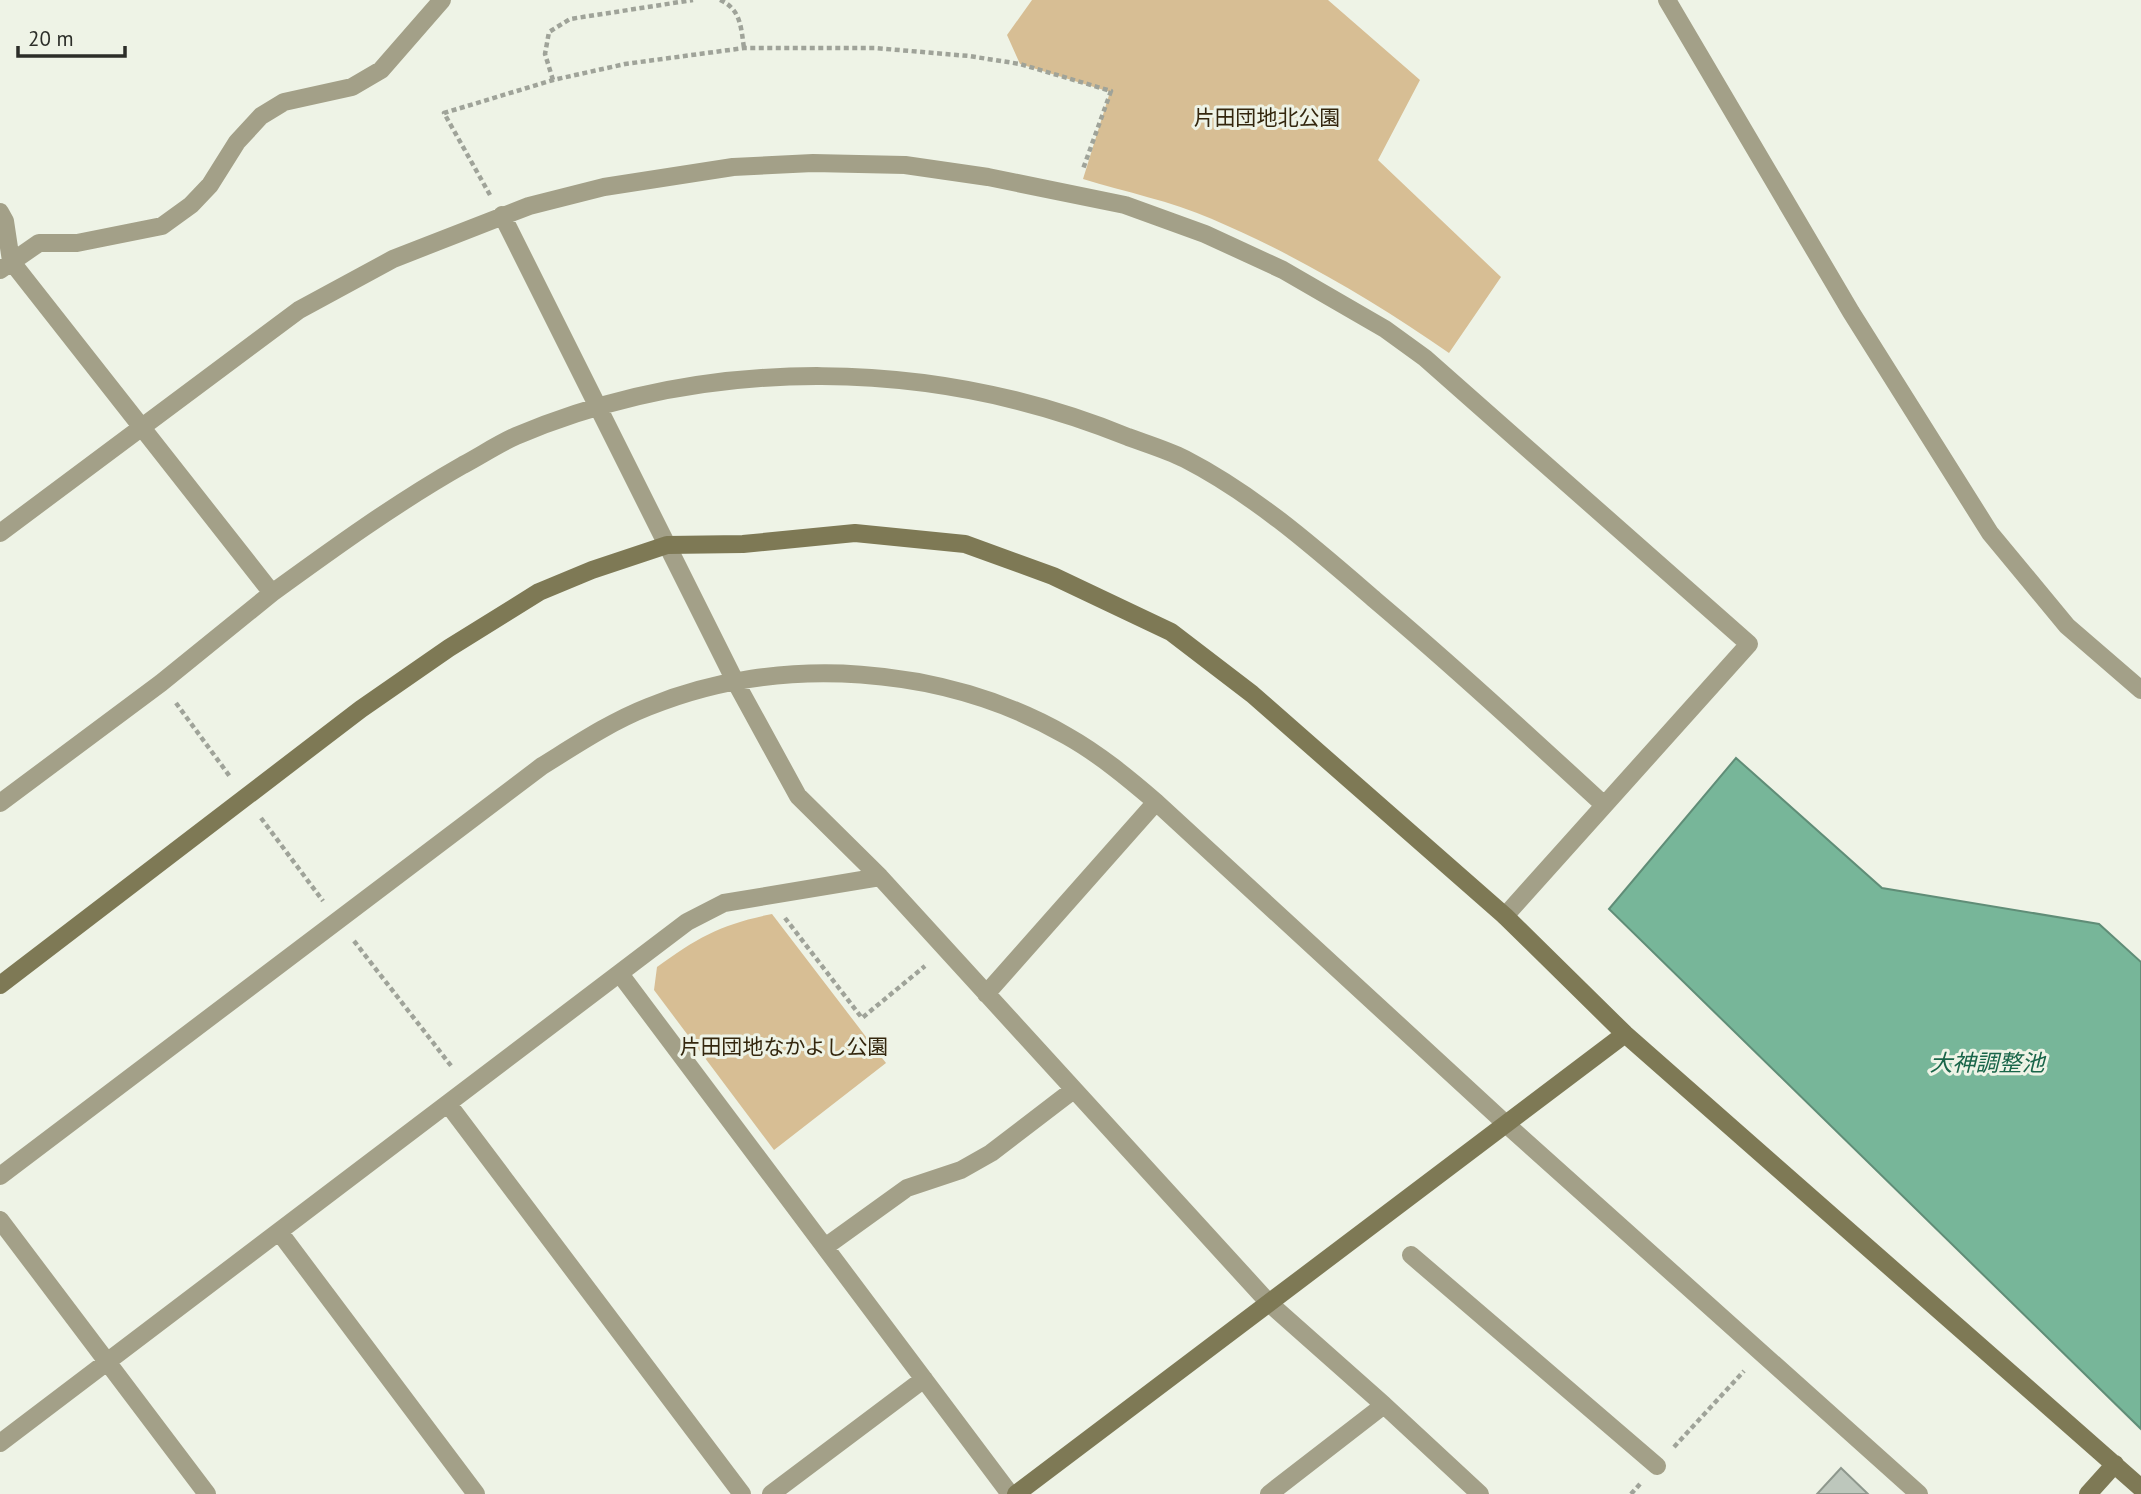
<svg xmlns="http://www.w3.org/2000/svg" width="2141" height="1494" viewBox="0 0 2141 1494" font-family="'PT Sans','Noto Sans JP',sans-serif">
	<style>
		.green { fill: #d7be94 }
		.water { fill: #77b699; stroke: #608d77; stroke-width: 2 }
		.building { fill: #bdc7bc; stroke: #8e988d; stroke-width: 2 }
		.lines { fill: none; stroke-linecap: round; stroke-linejoin: round }
		.path { stroke: #9fa399; stroke-width: 4.5; stroke-dasharray: 5 3.5; stroke-linecap: butt }
		.lane { stroke: #a3a088; stroke-width: 18 }
		.street { stroke: #a3a088; stroke-width: 18 }
		.secondary { stroke: #7e7955; stroke-width: 18 }
		.labels { text-anchor: middle; dominant-baseline: central; stroke-width: 6; stroke-linejoin: round; paint-order: stroke }
		.park-label { font-size: 21px; fill: #34270e; stroke: #eef3e6 }
		.water-label { font-size: 23px; font-style: italic; fill: #196549; stroke: #eef3e6 }
	</style>
	<rect width="100%" height="100%" fill="#eef3e6"/>
	<!-- green -->
	<path class="green" d="M 1032,0 L 1328,0 L 1420,80 L 1378,160 L 1501,277 L 1449,353 C 1374,301 1296,255 1212,219 C 1171,201 1125,192 1083,179 L 1110,92 L 1020,64 L 1007,35 Z
		M 772,914 L 886,1063 L 774,1150 L 654,990 L 657,967 C 698,937 722,924 772,914 Z"/>
	<!-- water -->
	<path class="water" d="M 1736,758 L 1882,888 L 2099,924 L 2141,962 L 2141,1429 L 1609,909 Z"/>
	<!-- building -->
	<path class="building" d="M 1841,1468 L 1868,1494 L 1817,1494 Z"/>
	<g class="lines">
		<!-- path -->
		<path class="path" d="M 720,0 C 741,9 741,28 744,48
			M 553,80 L 545,54 L 549,32 L 570,19 L 693,0
			M 490,195 L 444,113 L 553,80 L 625,64 L 744,48 L 875,48 L 969,56 L 1020,64 L 1111,91 L 1083,169
			M 176,703 L 231,778
			M 261,818 L 323,901
			M 785,918 L 862,1018 L 925,966
			M 354,941 L 452,1067
			M 1674,1447 L 1744,1371
			M 1631,1494 L 1640,1484"/>
		<!-- lane -->
		<path class="lane" d="M 1506,1124 L 1919,1494
			M 1411,1255 L 1657,1466"/>
		<!-- street -->
		<path class="street" d="M 1667,0 L 1851,312 L 1990,533 L 2067,626 L 2141,690
			M 0,212 L 5,221 L 11,261 L 272,593 L 161,683 L 0,803
			M 502,215 L 735,681 L 798,796 L 880,877
			M 0,270 L 39,243 L 77,243 L 162,226 L 191,205 L 210,185 L 237,142 L 261,116 L 284,102 L 352,87 L 381,70 L 442,0
			M 0,533 L 299,310 L 393,259 L 529,206 L 604,187 L 733,167 L 813,163 L 905,165 L 988,177 L 1125,205 L 1205,234 L 1283,270 L 1385,329 L 1425,358 L 1749,644 L 1505,916
			M 272,593 C 334,548 396,503 463,465 C 480,456 498,444 516,436 C 710,354 934,358 1128,437 C 1147,444 1167,450 1185,459 C 1255,495 1316,549 1375,600 C 1453,666 1528,735 1603,804
			M 620,974 L 1010,1494
			M 986,994 L 1156,802
			M 448,1104 L 742,1494
			M 0,1176 L 542,766 C 576,745 610,722 648,707 C 780,653 944,665 1067,736 C 1099,754 1128,778 1156,802 L 1506,1124
			M 0,1220 L 207,1494
			M 280,1233 L 476,1494
			M 825,1247 L 907,1188 L 961,1170 L 991,1153 L 1072,1091
			M 0,1443 L 687,922 L 724,903 L 880,877 L 1269,1303 L 1384,1405
			M 771,1494 L 924,1379
			M 1269,1494 L 1384,1405 L 1480,1494"/>
		<!-- secondary -->
		<path class="secondary" d="M 0,985 L 361,709 L 449,648 L 539,592 L 592,570 L 667,545 L 743,544 L 855,533 L 965,544 L 1053,576 L 1171,632 L 1252,694 L 1505,916 L 1625,1034 L 2141,1488
			M 1016,1494 L 1625,1034
			M 2088,1494 L 2115,1464"/>
	</g>
	<g class="labels">
		<!-- park labels -->
		<g class="park-label">
			<text x="1267" y="117">片田団地北公園</text>
			<text x="784" y="1046">片田団地なかよし公園</text>
		</g>
		<!-- water labels -->
		<g class="water-label">
			<text x="1987" y="1062">大神調整池</text>
		</g>
	</g>
	<!-- scale -->
	<path d="M18 46v10h107v-10" fill="none" stroke="#2b2d28" stroke-width="3.5"/>
	<text x="28" y="46" font-size="21" fill="#2b2d28" stroke="#eef3e6" stroke-width="5" paint-order="stroke">20 m</text>
</svg>
